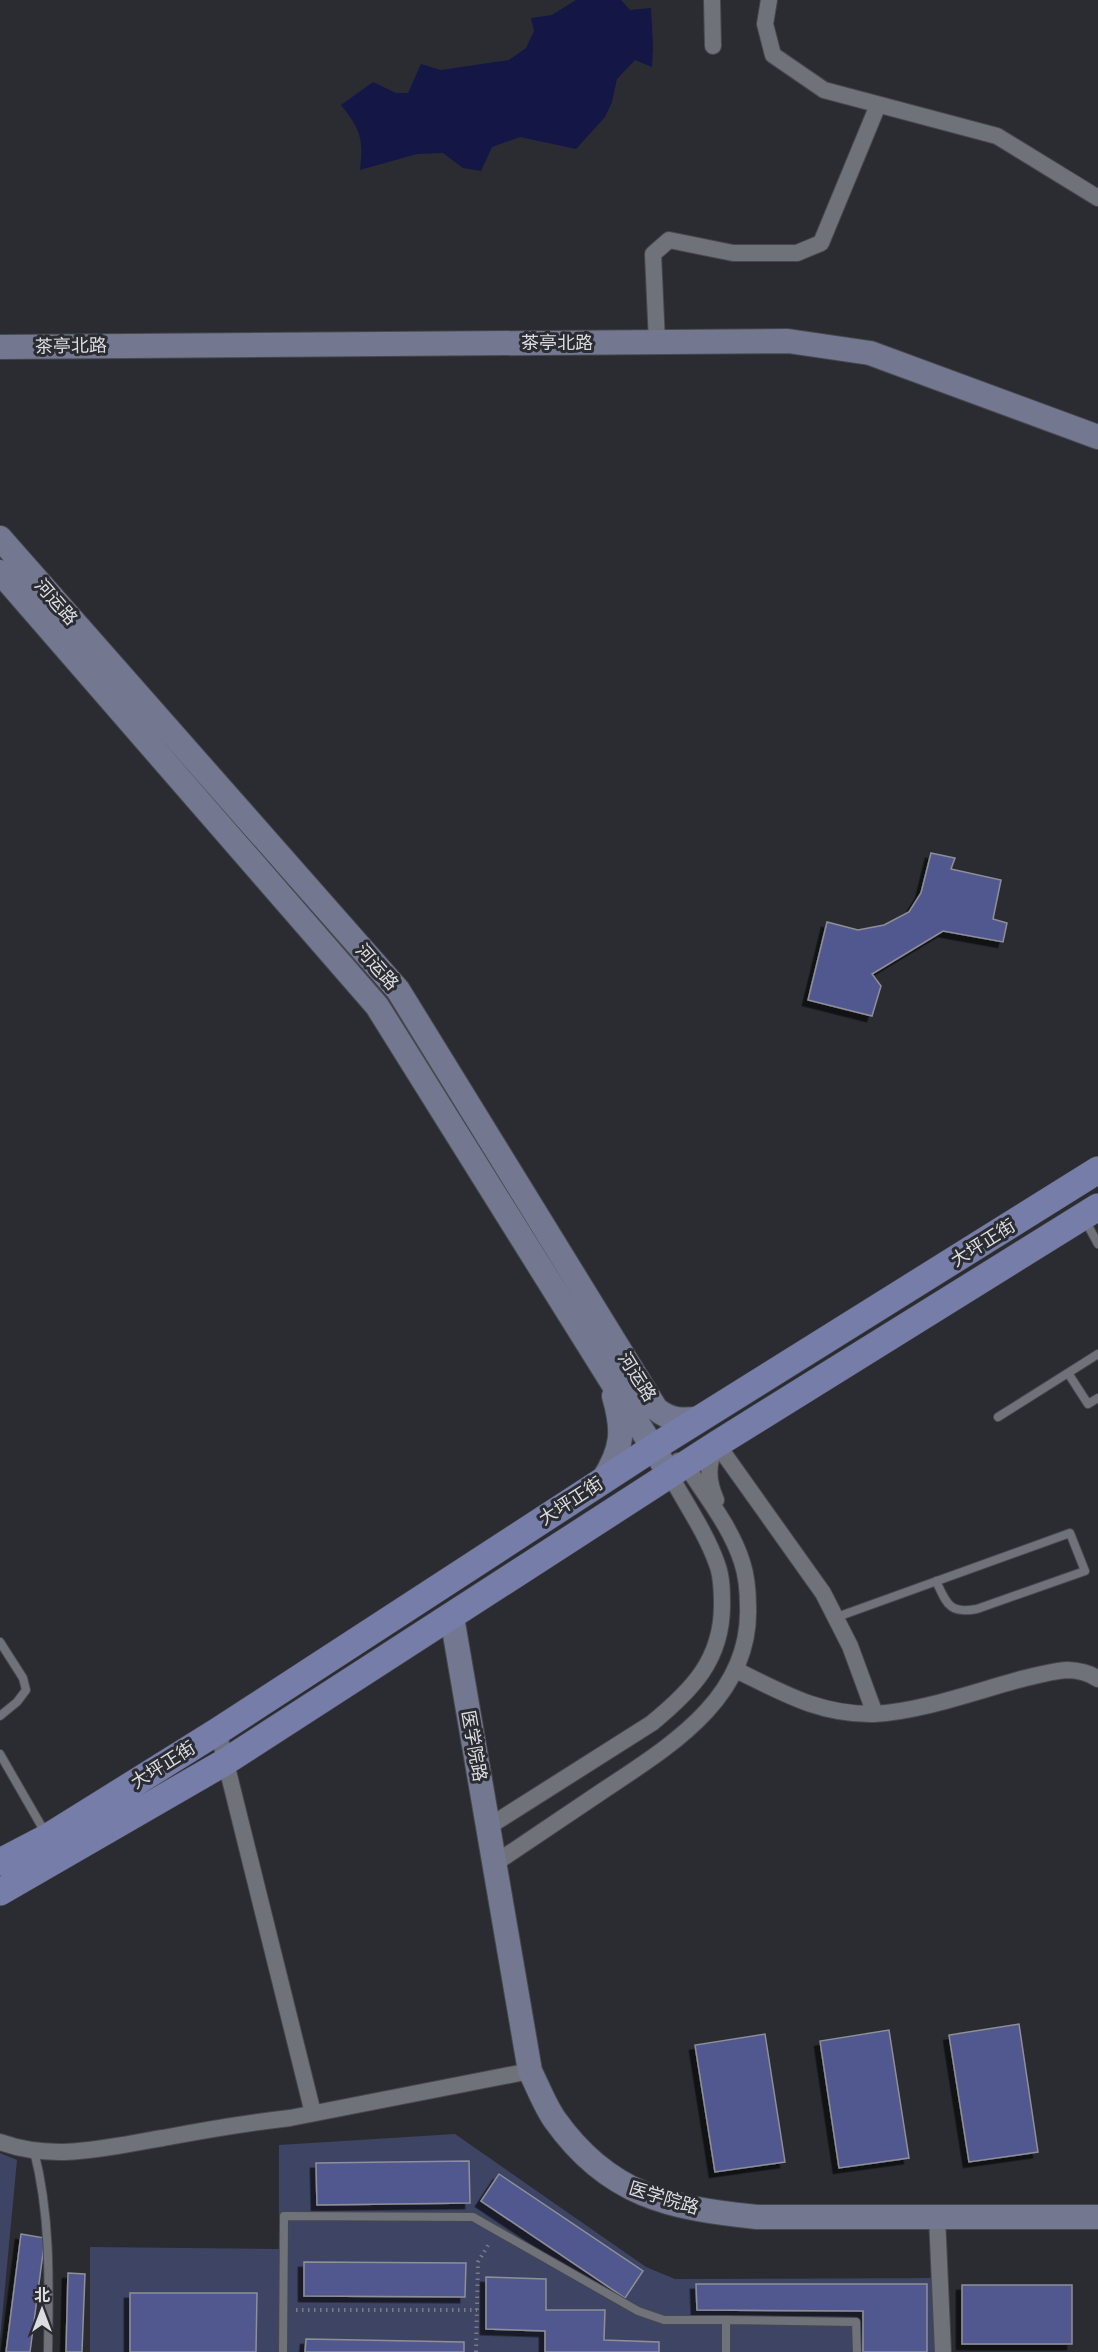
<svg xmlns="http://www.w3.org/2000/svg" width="1098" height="2352" viewBox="0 0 1098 2352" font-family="Figtree,'Noto Sans SC',sans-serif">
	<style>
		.green { fill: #3e4463 }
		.water { fill: #141645 }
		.building { fill: #51598f; stroke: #8e8f97; stroke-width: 1.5; filter: url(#shadow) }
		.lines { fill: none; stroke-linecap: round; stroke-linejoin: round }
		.lane-casing { stroke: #47484e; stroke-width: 10 }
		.street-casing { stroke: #47484e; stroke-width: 18 }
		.secondary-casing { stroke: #47484e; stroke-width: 26 }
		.primary-casing { stroke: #47484e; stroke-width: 28 }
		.path { stroke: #7a7b80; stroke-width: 4; stroke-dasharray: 1.5 4.5; stroke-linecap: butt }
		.lane { stroke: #707279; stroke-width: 8 }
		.street { stroke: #707279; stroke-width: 16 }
		.secondary { stroke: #737890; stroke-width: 24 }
		.primary { stroke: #767da8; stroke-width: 27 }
		.labels { text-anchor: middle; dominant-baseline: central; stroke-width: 6; stroke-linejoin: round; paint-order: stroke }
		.street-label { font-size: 18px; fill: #dcdde1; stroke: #2b2c32 }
	</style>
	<defs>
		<filter id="shadow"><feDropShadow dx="-5.5" dy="5.5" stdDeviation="0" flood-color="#0009"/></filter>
	</defs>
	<rect width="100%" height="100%" fill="#2b2c32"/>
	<!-- green -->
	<path class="green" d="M 455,2134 L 646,2267 L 675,2279 L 937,2278 L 937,2352 L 90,2352 L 90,2247 L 279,2249 L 279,2145 Z
		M 0,2153 L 17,2160 L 0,2340 Z"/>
	<!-- water -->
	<path class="water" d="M 576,0 L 621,0 L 630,10 L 651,8 L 653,47 L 652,67 L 635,60 L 617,79 L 612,102 L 605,117 L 576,149 L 520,137 L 492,147 L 481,171 L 463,168 L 443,153 L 417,154 L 360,170 C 364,138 360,129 341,105 L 373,82 L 396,93 L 408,93 L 421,64 L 441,70 L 509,60 L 526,48 L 534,31 L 531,18 L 552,15 Z"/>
	<!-- building -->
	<path class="building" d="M 931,853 L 955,858 L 951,869 L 1001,880 L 993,919 L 1007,923 L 1003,942 L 943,931 L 872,974 L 881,986 L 872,1016 L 808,1000 L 827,922 L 858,930 L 884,925 L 909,912 L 921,893 Z
		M 1019,2024 L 1038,2152 L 969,2162 L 949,2035 Z
		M 889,2030 L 909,2158 L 839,2168 L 820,2041 Z
		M 765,2034 L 785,2162 L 715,2172 L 695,2045 Z
		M 469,2161 L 470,2203 L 317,2205 L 316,2163 Z
		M 499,2174 L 643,2271 L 625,2298 L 481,2201 Z
		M 21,2234 L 45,2238 L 30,2352 L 6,2352 Z
		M 304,2262 L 466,2263 L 465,2297 L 304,2296 Z
		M 68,2273 L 85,2274 L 82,2352 L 66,2352 Z
		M 486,2277 L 546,2279 L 546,2310 L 605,2310 L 604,2340 L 659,2342 L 659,2352 L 545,2352 L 545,2331 L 486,2329 Z
		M 696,2284 L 927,2284 L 927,2352 L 863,2352 L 863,2311 L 697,2310 Z
		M 962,2285 L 1072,2285 L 1072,2344 L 962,2344 Z
		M 130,2293 L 257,2293 L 256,2352 L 130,2352 Z
		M 306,2339 L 464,2342 L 464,2352 L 305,2352 Z"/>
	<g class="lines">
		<!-- lane casing -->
		<g class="lane-casing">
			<path id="lane" d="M 1085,1220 L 1098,1244
				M 1068,1373 L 1088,1404 L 1098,1398
				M 998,1417 L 1098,1354
				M 837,1617 L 1070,1533 L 1085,1571 L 977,1609 C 949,1614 947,1604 936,1581
				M 0,1642 L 23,1678 L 26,1690 L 17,1702 L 0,1716
				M 0,1754 L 46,1834
				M 34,2151 C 51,2217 49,2284 48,2352
				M 726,2320 L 856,2322 L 857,2352
				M 283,2352 L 284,2216 L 473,2217 L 638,2311 L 664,2320 L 726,2320 L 726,2352"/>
		</g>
		<!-- street casing -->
		<g class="street-casing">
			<path id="street" d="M 712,0 L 713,46
				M 769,0 L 765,24 L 773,55 L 824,90 L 997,136 L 1098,198
				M 657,343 L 653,254 L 669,240 L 733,253 L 797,253 L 821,243 L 878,105
				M 716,1500 C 707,1479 707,1464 717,1444 L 823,1593 L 850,1646 L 875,1714
				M 736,1670 C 783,1693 820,1715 874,1714 C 919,1712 974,1692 1018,1680 C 1034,1676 1051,1671 1068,1670 C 1077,1670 1090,1673 1098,1679
				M 218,1731 L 313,2113
				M 488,1827 L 652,1723 C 692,1690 722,1660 722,1605 C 722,1592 722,1577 717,1564 C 706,1533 686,1504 670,1475
				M 494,1864 C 531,1839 567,1815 604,1790 C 670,1746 751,1698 748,1607 C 748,1592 747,1577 742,1562 C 731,1527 705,1495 685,1464 L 678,1461
				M 0,2142 C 55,2162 107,2147 163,2138 C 205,2130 247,2123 290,2118 L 530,2071
				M 937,2217 L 943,2352"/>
		</g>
		<!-- secondary casing -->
		<g class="secondary-casing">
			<path id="secondary" d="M 0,347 L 788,341 L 870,353 L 1098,437
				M 0,538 L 398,990 L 656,1409 C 671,1421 683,1421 701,1418
				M 0,572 L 377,1006 L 670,1475
				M 603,1480 C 623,1449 624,1430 614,1396
				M 452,1617 L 530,2071 C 538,2087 545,2106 555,2120 C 609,2196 670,2208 757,2217 L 1098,2217"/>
		</g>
		<!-- primary casing -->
		<g class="primary-casing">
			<path id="primary" d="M 0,1862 L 48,1837 L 218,1731 L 653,1448 L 1098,1170
				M 0,1892 L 225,1762 L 717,1444 L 1098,1207"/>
		</g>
		<!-- path -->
		<path class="path" d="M 296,2310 L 477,2310
			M 476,2352 L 478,2262 L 490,2242"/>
		<!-- lane -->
		<use href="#lane" class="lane"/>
		<!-- street -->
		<use href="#street" class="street"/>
		<!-- secondary -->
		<use href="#secondary" class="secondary"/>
		<!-- primary -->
		<use href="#primary" class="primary"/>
	</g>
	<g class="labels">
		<!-- street labels -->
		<g class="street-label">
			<text x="557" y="343">茶亭北路</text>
			<text transform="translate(71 346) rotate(-1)">茶亭北路</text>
			<text transform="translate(56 602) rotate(49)">河运路</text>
			<text transform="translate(377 967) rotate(49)">河运路</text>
			<text transform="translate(983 1243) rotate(-32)">大坪正街</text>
			<text transform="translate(637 1377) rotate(58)">河运路</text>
			<text transform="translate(571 1501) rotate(-33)">大坪正街</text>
			<text transform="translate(474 1746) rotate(80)">医学院路</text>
			<text transform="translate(163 1765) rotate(-32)">大坪正街</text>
			<text transform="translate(664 2198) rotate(17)">医学院路</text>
		</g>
	</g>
	<!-- north arrow -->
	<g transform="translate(42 2310)" stroke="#2b2c32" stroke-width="4.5" paint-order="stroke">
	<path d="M0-4.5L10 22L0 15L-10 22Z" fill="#dcdde1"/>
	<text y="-9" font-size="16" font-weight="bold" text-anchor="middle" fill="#dcdde1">北</text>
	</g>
</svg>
